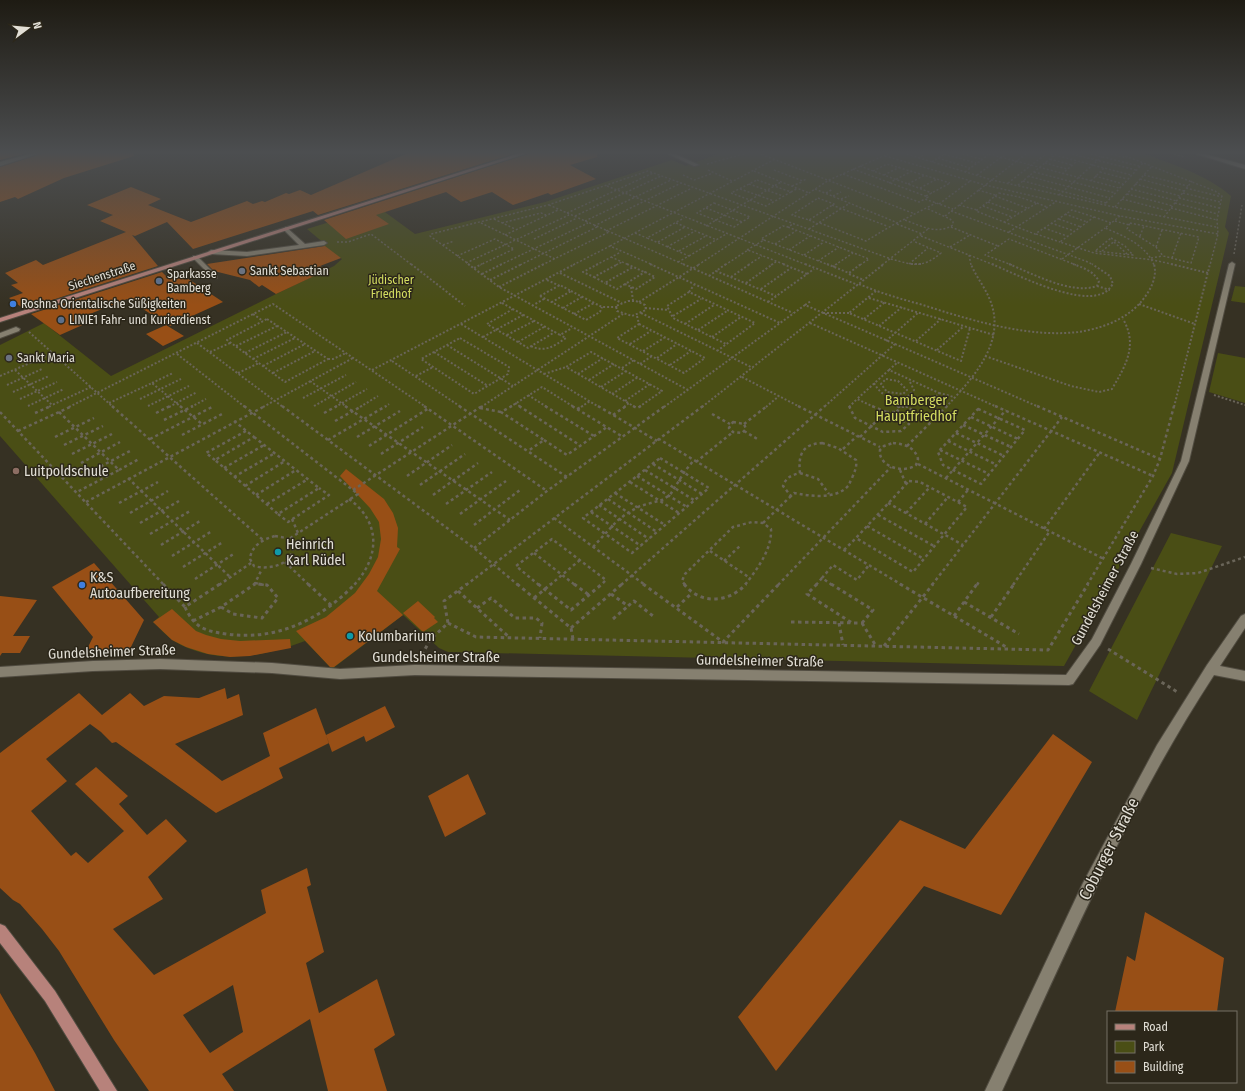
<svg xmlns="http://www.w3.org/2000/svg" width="1245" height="1091" viewBox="0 0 1245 1091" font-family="'Fira Sans Condensed',sans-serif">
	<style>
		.green { fill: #4a4e15 }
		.building { fill: #984f16; fill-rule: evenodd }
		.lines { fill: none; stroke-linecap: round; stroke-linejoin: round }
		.minor-casing { stroke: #514c41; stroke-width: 2 }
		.major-casing { stroke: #514c41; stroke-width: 2 }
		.path-far3 { stroke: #6a6559; stroke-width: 1.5; stroke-dasharray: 2 2; stroke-linecap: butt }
		.path-far2 { stroke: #6a6559; stroke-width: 2; stroke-dasharray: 2 2; stroke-linecap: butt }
		.path-far1 { stroke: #6a6559; stroke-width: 2.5; stroke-dasharray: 3 3; stroke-linecap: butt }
		.path { stroke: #6a6559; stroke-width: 3; stroke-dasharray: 3.5 3.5; stroke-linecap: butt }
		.minor { fill: #868070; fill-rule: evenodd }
		.major { fill: #b7827b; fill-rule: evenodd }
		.worship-dot { fill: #6b7280; stroke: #2c271a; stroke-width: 1.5 }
		.service-dot { fill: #5c6f8a; stroke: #2c271a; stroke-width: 1.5 }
		.shop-dot { fill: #3f7fe0; stroke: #2c271a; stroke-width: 1.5 }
		.education-dot { fill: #8d6e63; stroke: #2c271a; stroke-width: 1.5 }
		.culture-dot { fill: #0f9aa8; stroke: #2c271a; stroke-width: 1.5 }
		.labels { text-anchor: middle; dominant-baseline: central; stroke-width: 3; stroke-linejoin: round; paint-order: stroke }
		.far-poi-label { font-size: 12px; fill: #e2dfd6; stroke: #2c271a; text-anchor: start }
		.far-street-label { font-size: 12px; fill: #e2dfd6; stroke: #2c271a }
		.far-park-label { font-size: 12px; fill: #d3dc60; stroke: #2c271a }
		.park-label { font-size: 14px; fill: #d3dc60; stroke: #2c271a }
		.poi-label { font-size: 14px; fill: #e2dfd6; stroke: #2c271a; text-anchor: start }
		.street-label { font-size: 14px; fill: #e2dfd6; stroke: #2c271a }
		.near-street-label { font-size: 17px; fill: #e2dfd6; stroke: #2c271a }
	</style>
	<rect width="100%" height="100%" fill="#363123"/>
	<!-- green -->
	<path class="green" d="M 720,153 L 1143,153 C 1173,165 1206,174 1231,196 L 1225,227 L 1229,233 L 1172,473 L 1064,666 L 448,652 L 439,648 L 403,615 L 332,669 L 305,641 C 262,657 216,666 174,641 C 166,636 160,628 153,622 L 159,617 L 0,436 L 0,345 L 44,323 L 111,376 L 276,294 L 334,266 L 342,259 L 321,245 L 325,244 L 307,229 L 378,207 L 415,234 L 545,202 L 672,160 L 686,166 Z
		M 1235,286 L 1245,287 L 1245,303 L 1231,301 Z
		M 1218,353 L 1245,358 L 1245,403 L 1209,392 Z
		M 1171,533 L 1222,546 L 1137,720 L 1089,691 Z"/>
	<!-- building -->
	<path class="building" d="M 0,153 L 28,153 L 0,160 Z
		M 42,153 L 134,153 L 134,156 L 64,178 L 18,199 L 15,197 L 0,202 L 0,167 L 41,154 Z
		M 408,153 L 516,153 L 318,215 L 313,211 L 193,249 L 167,222 L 135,236 L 132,235 L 158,266 L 24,309 L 9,298 L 23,293 L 11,285 L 18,283 L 5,273 L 36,260 L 43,265 L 126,232 L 100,221 L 113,215 L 87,205 L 131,187 L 161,199 L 148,205 L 191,222 L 247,201 L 253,204 L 262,201 L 265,202 L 286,193 L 289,194 L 300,190 L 311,195 Z
		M 529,153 L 597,153 L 597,157 L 570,165 L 596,179 L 551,195 L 548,193 L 513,205 L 492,192 L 461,202 L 446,192 L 376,215 L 389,224 L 346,239 L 324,220 L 528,154 Z
		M 325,246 L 341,258 L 320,266 L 327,270 L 276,294 L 262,285 L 259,287 L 250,280 L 214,271 L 207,264 Z
		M 162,272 L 166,276 L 178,272 L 223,302 L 170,326 L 127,299 L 80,318 L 87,323 L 60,335 L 31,314 Z
		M 166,325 L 184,336 L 163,346 L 146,334 Z
		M 346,469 L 384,499 L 393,513 L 398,528 L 397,547 L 400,549 L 377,591 L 403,615 L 334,667 L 330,667 L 296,631 L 326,617 L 355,593 L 369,574 L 378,557 L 381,539 L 379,522 L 370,508 L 340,476 Z
		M 94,563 L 144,620 L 130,649 L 86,651 L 93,637 L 52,587 Z
		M 0,596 L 37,600 L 13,636 L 30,636 L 20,653 L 2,653 L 0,656 Z
		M 418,601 L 435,617 L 434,618 L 438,622 L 423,632 L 403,613 Z
		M 172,609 L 196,631 L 206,635 L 221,639 L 240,641 L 290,639 L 291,648 L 250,656 L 230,657 L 208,654 L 186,647 L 172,640 L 153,622 Z
		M 225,688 L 227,699 L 239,694 L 243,715 L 175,744 L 222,781 L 270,756 L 263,733 L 316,708 L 329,743 L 279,768 L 283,778 L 216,813 L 116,742 L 112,743 L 101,732 L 90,724 L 46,759 L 67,781 L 31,811 L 71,856 L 76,852 L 88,863 L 124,831 L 75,784 L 96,767 L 128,796 L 119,804 L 147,835 L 166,819 L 187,841 L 148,877 L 163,899 L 113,929 L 154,975 L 266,913 L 261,890 L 307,868 L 311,885 L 307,887 L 324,952 L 306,963 L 319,1013 L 377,979 L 395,1035 L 374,1049 L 387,1091 L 328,1091 L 310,1019 L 222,1074 L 234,1091 L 149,1091 L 114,1040 L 59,951 L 42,929 L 20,904 L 13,900 L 0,888 L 0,753 L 79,693 L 102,715 L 130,693 L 144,706 L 164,696 L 199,698 ZM 233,985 L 243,1032 L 210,1053 L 183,1015 Z
		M 385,706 L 395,727 L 366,742 L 364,736 L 332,752 L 326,735 Z
		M 1053,734 L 1092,762 L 1001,915 L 924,886 L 776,1071 L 738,1017 L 900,820 L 965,849 Z
		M 468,774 L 486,814 L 445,837 L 428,796 Z
		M 1145,912 L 1224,958 L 1217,1012 L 1115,1012 L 1127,956 L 1135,961 Z
		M 0,993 L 35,1053 L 55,1091 L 0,1091 Z"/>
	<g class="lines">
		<!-- minor casing -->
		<g class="minor-casing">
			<path id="minor" d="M 33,153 L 41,153 L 0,166 L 0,162 Z
				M 666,153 L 673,153 L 699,165 L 694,166 Z
				M 1193,153 L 1201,153 L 1245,165 L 1245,169 Z
				M 286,227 L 305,244 L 324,241 L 327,243 L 324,245 L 247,256 L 211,254 L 208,252 L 211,250 L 247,252 L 299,245 L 283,229 Z
				M 193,256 L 197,256 L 217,276 L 217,278 L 213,278 L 193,258 Z
				M 1232,262 L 1235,264 L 1189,461 L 1141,564 L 1100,645 L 1073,684 L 1069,685 L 415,675 L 340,679 L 272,673 L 160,669 L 93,671 L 0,677 L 0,667 L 93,661 L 160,659 L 272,663 L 340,669 L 415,665 L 1066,675 L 1092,639 L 1131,564 L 1181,461 L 1229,264 Z
				M 16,327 L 20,329 L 19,331 L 0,338 L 0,333 Z
				M 1245,614 L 1245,628 L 1220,666 L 1245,671 L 1245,681 L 1214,675 C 1129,805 1067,950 1002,1091 L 985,1091 L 1083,883 L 1157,745 L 1207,665 L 1241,616 Z"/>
		</g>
		<!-- major casing -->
		<g class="major-casing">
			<path id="major" d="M 520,153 L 528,153 L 0,322 L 0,318 Z
				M 0,924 L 5,926 L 55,991 L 117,1091 L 100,1091 L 45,1001 L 0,943 Z"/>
		</g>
		<!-- path-far3 -->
		<path class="path-far3" d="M 758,153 L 915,214
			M 903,153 L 992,180 L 1114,207 L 1216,227
			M 959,153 L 981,159
			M 985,153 L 1119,188
			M 1027,153 L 1034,153
			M 1047,153 L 1131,175
			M 1068,153 L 1136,170
			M 1087,153 L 1139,166
			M 1107,153 L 1127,158
			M 1118,153 L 1215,191 L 1222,196 L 1217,220 L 1218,234 L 1210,265
			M 1170,153 L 1184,157
			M 944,154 L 976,163
			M 885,156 L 985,185 L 1120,216 L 1218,234
			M 918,158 L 926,153
			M 938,158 L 970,168
			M 1050,159 L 1072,165
			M 932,162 L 946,153
			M 1045,163 L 1067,169
			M 707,164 L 747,153
			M 860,166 L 932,193
			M 853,169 L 928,197 L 925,199
			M 708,170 L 732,181
			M 774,170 L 803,181 L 806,179
			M 754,171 L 809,193
			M 873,171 L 887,164 L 950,183
			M 965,172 L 988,155 L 979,153
			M 1034,172 L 1115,193
			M 1100,172 L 1127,179
			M 843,174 L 919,202 L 925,199 L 953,209
			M 1062,174 L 1077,161
			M 683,175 L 694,180 L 713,173
			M 884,175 L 900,167
			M 977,175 L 1007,153
			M 1144,175 L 1188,186
			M 1028,176 L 1110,198
			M 1095,176 L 1123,184
			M 1140,179 L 1184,191
			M 757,180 L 791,192 L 766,206 L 731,193 Z
			M 1023,181 L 1106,203
			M 1091,181 L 1104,168
			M 889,183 L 912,171
			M 1008,183 L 1047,153
			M 749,184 L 783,196
			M 908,184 L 925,175
			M 1135,184 L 1180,196
			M 1018,185 L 1057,153
			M 607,186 L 807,265
			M 792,186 L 802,182
			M 920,188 L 937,179
			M 1186,188 L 1222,197
			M 740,189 L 774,201
			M 815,189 L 898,223
			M 1131,189 L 1177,201
			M 978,190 L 995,195
			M 791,192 L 798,188
			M 826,193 L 833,189
			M 999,193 L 1019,197 L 1037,203 L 1004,222 L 976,211 Z
			M 1183,193 L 1220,202
			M 1127,194 L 1173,206
			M 1059,195 L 1106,153
			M 833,196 L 841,192
			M 926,196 L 950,183
			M 995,196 L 1027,208
			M 818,198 L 834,204 L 809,220 L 792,215 Z
			M 1179,198 L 1219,208
			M 841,199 L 849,196
			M 1122,199 L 1168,211
			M 988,202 L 1019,213
			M 714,203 L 750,217 L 734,227 L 697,213 Z
			M 1037,203 L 1047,207
			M 1106,203 L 1143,163
			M 1175,203 L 1218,214
			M 939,204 L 970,181
			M 549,205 L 685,265
			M 832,205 L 887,226
			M 959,205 L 977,210
			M 983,206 L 1012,217
			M 1115,207 L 1152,166
			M 706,208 L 742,222
			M 1171,208 L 1217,220
			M 951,211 L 1088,262 L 1093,265
			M 567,213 L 653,173
			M 1065,214 L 1087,222
			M 575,216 L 661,176
			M 945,216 L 1027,153
			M 1120,216 L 1105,228 C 1124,236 1146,245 1154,265
			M 1094,217 L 1111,223
			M 1164,217 L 1192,181
			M 494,219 L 515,229
			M 1059,219 L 1081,227
			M 809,220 L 818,224
			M 905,220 C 921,226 937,235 953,225 L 953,222 L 950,219 L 926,208
			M 585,221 L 671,180
			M 1115,221 L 1129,225
			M 1004,222 L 1035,234 L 1072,210 L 1094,217 L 1060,242 L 1094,253 L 1153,260 L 1176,265
			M 481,223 L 555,259
			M 502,223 L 541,213 L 546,215
			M 676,223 L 717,240
			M 820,223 L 866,241 L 891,226 L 936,203
			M 1051,223 L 1074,231
			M 1130,223 L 1199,237 L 1191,263 L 1163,256 L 1156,247 L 1127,229 Z
			M 897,224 L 922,234
			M 594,226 L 681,183
			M 706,226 L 781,182
			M 788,227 L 869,259 L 860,265
			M 951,227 L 998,246
			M 1044,228 L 1067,236
			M 809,229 L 850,203
			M 606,231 L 692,188
			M 1009,232 L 1057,201
			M 635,233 L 647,238
			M 1036,234 L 1060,242
			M 505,235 L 558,210
			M 921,236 L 994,265
			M 1140,236 L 1144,226
			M 1111,238 L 1125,246 L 1133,255 L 1095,251 Z
			M 534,239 L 577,218
			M 764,240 L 829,265
			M 337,242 L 348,242 L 371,234 L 412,265
			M 658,242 L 685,227
			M 1114,242 L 1127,254
			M 775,244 L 796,231
			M 443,245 L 454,241
			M 610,246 L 775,159
			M 667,247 L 695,231
			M 950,247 L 970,235
			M 1156,247 L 1162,230
			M 747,250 L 764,240 L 761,239 L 783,226 L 788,227 L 793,224
			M 789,250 L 810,236
			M 679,251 L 706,236
			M 1102,251 L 1116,240
			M 1234,254 L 1242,205
			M 804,255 L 824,242
			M 969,255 L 971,265
			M 457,256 L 495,239 L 514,249 L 480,265
			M 689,256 L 726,234
			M 611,257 L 629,265
			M 1151,258 L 1163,256
			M 1172,258 L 1181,233
			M 1062,259 L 1105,228
			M 818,261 L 839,247
			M 678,262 L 689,256 L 647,238 L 684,218
			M 466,263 L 569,215
			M 909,264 L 928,248
			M 470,265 L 430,236 L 431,234 L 548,205 L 648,171 L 891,259 C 913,265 922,269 941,253 L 913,241
			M 500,265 L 588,223
			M 520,265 L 597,227
			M 542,265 L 609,232
			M 573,265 L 610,246 L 653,265
			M 596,265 L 621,252
			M 616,265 L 622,262
			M 698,265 L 829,180 L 890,153
			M 725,265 L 748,250 L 786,265
			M 748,265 L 762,256
			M 771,265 L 776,262
			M 835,265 L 853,253
			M 882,265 L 928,229
			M 1012,265 L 985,255 L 1009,239 L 1076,265"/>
		<!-- path-far2 -->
		<path class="path-far2" d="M 411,264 L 465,306
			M 468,264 L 499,287 L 688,390
			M 598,264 L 583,272 L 594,277 L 618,264
			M 627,264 L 644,272
			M 650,264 L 780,323
			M 683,264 L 793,313
			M 726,264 L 716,271 L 776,296
			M 783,264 L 807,274
			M 805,264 L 858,285
			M 827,264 L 849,273 L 861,264
			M 911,264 L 923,264
			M 992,264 C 1017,275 1075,304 1101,294 C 1107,292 1110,288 1113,284 L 1110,276 L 1092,264
			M 1009,264 C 1033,274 1072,295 1097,286 L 1099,281 C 1093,271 1084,268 1073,264
			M 1171,264 L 1208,273
			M 833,267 L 837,264
			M 474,268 L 482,264
			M 645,272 L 655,277 L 636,289 L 625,284 Z
			M 560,273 L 622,303
			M 482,274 L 502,264
			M 849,274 L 864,280
			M 709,276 L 716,271
			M 594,277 L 605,283
			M 731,277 L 750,264
			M 490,280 L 522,264
			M 547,280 L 560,286
			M 746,283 L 773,264
			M 625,284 L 617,289 L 605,283 L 633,267
			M 859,284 C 880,293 901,299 923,305 C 970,320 1028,338 1078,332 C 1100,329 1125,320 1140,303 C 1149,293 1158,278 1154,264
			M 1097,286 L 1110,290
			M 499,287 L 544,264
			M 631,287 L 633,300
			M 761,289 L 791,268
			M 571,291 L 602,307 L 617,307
			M 876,291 L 849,313 L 961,361 L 970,328
			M 689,292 L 694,285
			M 540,296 L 586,320 L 600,312 L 602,307
			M 540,296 L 560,285 L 571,291 L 552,302
			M 869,298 L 994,335
			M 628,301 L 636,301 L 645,305 L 646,310 L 632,316 L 617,311 L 616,306 Z
			M 639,302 L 700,264
			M 768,302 L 814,269
			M 502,303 L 560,335 L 572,328
			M 1139,304 L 1195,324
			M 805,305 L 811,301
			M 532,306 L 544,299
			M 563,308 L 582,297
			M 645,308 L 669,310
			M 513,309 L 487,324 L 528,348 L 555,332
			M 641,313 L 753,368
			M 823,313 L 849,313
			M 253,314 L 263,321
			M 574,314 L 594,303
			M 637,316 L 639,324
			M 673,316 L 701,299
			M 267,319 L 328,359 L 285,382 L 227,340 Z
			M 864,319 L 885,302
			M 810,323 L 997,407
			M 461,324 L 599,407
			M 639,324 L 705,358 L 684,373 L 617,338 Z
			M 685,324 L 714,305
			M 879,326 L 902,307
			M 698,330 L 727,311
			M 29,332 L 113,407
			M 507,335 L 534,321
			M 483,337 L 523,315
			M 712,337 L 741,317
			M 460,338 L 509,367 L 508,374 L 474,394 L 421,359 Z
			M 886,341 L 919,312
			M 916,341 L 941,319
			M 518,342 L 544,327
			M 197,343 L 283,407
			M 630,344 L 651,331
			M 895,344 L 1039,407
			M 447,345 L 513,386
			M 236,346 L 277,326
			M 531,346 C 545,353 554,346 566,338 L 560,335
			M 937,350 L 964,326
			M 643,351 L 664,338
			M 717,351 L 755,323 L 689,292 L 667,306 L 673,318 L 726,344
			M 210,352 L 230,343
			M 434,352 L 488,386
			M 245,353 L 287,332
			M 177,354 L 245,407
			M 985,356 L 1071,386 L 1099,392 L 1112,389 C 1126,365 1138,345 1123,319
			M 657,358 L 677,344
			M 253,359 L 295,338
			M 328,359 L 333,359 L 346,353
			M 392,361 L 461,407
			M 640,364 L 652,356
			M 670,365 L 691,351
			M 263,366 L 305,344
			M 622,368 L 634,360
			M 15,370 L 52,405 L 91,387
			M 372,370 L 575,264
			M 889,370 L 898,362
			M 238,373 L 259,363
			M 273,373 L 315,351
			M 544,374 L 566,367
			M 578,374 L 603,358
			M 0,376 L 53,353
			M 416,376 L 433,367
			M 742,377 L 800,407
			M 886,379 L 898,381 L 907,390 L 903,394 L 887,392 L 881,384 Z
			M 589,380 L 614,364
			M 310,381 L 347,407
			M 152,383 L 173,373
			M 874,383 C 882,397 890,398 906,398 L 914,390 L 909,380
			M 7,385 L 42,369
			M 601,387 L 626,371
			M 13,392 L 49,376
			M 939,393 L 954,397
			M 612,394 L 638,377
			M 528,395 L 547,407
			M 1214,395 L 1245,405
			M 303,398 L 346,375
			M 20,399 L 57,382
			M 140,399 L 181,379
			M 625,401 L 650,384
			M 109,403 L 152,383 L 181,407
			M 515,403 L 521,407
			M 28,406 L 64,389
			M 148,406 L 189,386
			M 314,406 L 356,382
			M 49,407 L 52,405
			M 69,407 L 273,304 L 426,407
			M 169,407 L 197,392
			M 191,407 L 206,399
			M 263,407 L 353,358
			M 335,407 L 367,389
			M 360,407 L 378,396
			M 385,407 L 389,404
			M 481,407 L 623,314
			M 510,407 L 542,387 L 574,407
			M 581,407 L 590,401
			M 624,407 L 629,403
			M 635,407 L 566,367 L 591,352 L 662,391 L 639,407
			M 664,407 L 805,305 L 895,344 L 824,407
			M 702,407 L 884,264
			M 766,407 L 779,396
			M 849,407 L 857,399
			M 874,407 L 857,399 L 889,370 L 939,393 L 932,400 L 899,401
			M 898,407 L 908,407
			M 946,407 C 973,378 1007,342 990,300 C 985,287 976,277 971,264
			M 1174,407 L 1210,264"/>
		<!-- path-far1 -->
		<path class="path-far1" d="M 112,406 L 263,540
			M 180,406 L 202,424
			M 244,406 L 358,494 L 289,539
			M 282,406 L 474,548 L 518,585
			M 345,406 L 510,520
			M 424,406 L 547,491
			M 459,406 L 567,477
			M 512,406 L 501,412 L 544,440 L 528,451
			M 519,406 L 581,446
			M 545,406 L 594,436
			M 572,406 L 623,437
			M 598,406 L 657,441
			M 633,406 L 637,408 L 641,406
			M 703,406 L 659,439 L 902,585
			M 798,406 L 880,447
			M 849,406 L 855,418 L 883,432 L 901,431 L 909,424 L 886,412
			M 899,406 L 908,406 L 914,413 L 911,416 L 902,415 L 896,409 Z
			M 995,406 L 1153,476
			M 1037,406 L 1160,459
			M 480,408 L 501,412
			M 577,409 L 583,406
			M 978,409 L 1025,430 L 981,484 L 943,465 L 938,452 Z
			M 0,412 L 164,585
			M 59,412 L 119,470 L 77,492
			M 886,412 L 897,412
			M 35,413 L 51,406
			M 156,413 L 170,406
			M 324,413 L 337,406
			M 712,414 L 730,424
			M 613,415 L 626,406
			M 971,417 L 1018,439
			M 164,420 L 193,406
			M 234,421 L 254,437
			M 335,421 L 362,406
			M 733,422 L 744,424 L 746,429 L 742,433 L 733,432 L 729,428 Z
			M 744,424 L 767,406
			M 963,425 L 1011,447
			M 18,431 L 72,406
			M 744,431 L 759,440
			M 956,433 L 1004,456
			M 182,435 L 224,413
			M 55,437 L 94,418
			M 254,437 L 319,488 L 278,514 L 215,460 Z
			M 357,437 L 400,411
			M 860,437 L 886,412 L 872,406
			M 150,439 L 214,406
			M 328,440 L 386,406
			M 544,440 L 567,455 L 607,427
			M 948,441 L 997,465
			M 822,443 L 838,448 L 856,460 C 857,467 855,471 852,478 C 850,481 850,484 848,486 C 836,500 809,496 794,493 L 791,496 L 783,486 C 786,477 792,475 800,473 C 798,455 802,444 822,443 Z
			M 893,443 C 904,444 915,447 918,459 L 916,465 C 904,474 878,467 880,450 L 884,446 Z
			M 64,445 L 103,426
			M 369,446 L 429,408
			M 907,446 L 947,406
			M 843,449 L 857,436
			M 940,450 L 989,474
			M 72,454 L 112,434
			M 381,454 L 423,427
			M 660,458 L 709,488 L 632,553 L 583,518 Z
			M 215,460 L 206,453 L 246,431
			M 696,462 L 733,432
			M 81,463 L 120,442
			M 653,464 L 702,494
			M 918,464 L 1102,558
			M 224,468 L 264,445
			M 119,470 L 139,459
			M 645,470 L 694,500
			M 900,470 L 906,484
			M 90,472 L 130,451
			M 800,473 L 818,479 L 829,494
			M 407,476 L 452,445
			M 637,476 L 687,507
			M 234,477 L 275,453
			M 128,478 L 230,577
			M 946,478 L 1006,410
			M 909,481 L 920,482 L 967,507 L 913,572 L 856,538 Z
			M 630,482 L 679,513
			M 420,485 L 465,454
			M 245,486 L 285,461
			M 353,490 L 482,406
			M 615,493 L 665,525
			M 256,495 L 296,470
			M 433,495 L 478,463
			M 349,499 C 381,522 380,557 354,585
			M 608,499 L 657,532
			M 86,502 L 265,406
			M 958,502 L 968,490
			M 119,503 L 158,482
			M 888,503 L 963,545
			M 267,504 L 308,479
			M 446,504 L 492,472
			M 599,505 L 649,539
			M 591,512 L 641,546
			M 130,513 L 168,491
			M 906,513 L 930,487
			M 278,514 L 288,522 L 329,495 L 319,488
			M 460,514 L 506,481
			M 878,515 L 934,546
			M 554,518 L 645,585
			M 292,519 L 298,533
			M 140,523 L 179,501
			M 763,523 L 791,496
			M 925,524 L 948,497
			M 474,525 L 520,490
			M 867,526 L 924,559
			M 1044,529 L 1100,452
			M 150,534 L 190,511
			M 275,536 L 286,538 L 292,542 C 298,563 270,571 254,566 L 250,559 C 251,546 263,539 275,536 Z
			M 161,545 L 200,521
			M 593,547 L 617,521 L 626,514 L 640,506 L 662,500 L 670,495 L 685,471 L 694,460
			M 474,548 L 547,491 L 665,406
			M 844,550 L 856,538
			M 710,551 L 750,578
			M 534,553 L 575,585
			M 172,556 L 212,531
			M 724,561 L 741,545
			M 285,562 L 309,585
			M 183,567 L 223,542
			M 1151,568 L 1177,574 L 1198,573 L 1245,557
			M 195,579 L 235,553
			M 255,583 L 264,585
			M 219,585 L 251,563
			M 254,585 L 262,569
			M 466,585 L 659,439
			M 539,585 L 516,566 L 552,539 L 606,580 L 601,585
			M 550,585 L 580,560
			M 621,585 L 825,406
			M 685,585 L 682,581 L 685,574 L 733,527 L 752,522 L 763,523 L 771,529 C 772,550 757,569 745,585
			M 778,585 L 891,467
			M 816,585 L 822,578
			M 832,585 L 822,578 L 833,565 L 857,580 L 869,565
			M 932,585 L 1062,417
			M 977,585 L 980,580
			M 1013,585 L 1050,531
			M 1087,585 L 1153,476 L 1160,459 L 1174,406"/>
		<!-- path -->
		<path class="path" d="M 163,584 L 185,607 L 220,584
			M 308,584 L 332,606
			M 517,584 L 571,628 L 573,639
			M 538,584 L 571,610 L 602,584
			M 574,584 L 589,595
			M 643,584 L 723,642 L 779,584
			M 684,584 C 700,605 729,603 746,584
			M 817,584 L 807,594 L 852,623
			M 831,584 L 873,610 L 862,623
			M 900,584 L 1008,648
			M 458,591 L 509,637
			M 611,594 L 628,606 L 634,601 L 653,616
			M 534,598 L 551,584
			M 964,602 L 1019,634
			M 185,607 C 194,627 204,631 226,634 C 277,641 320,620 355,584
			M 221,607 L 233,614 L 262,618 L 278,598 L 267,585 L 258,584
			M 677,607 L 692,593
			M 477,608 L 491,598 L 515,618 L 536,618 L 542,623 L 540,638
			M 954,616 L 977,584
			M 991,617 L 1014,584
			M 613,619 L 628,606
			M 193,621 L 221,607 L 255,584
			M 791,622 L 862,623
			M 448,623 L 476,637 L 1048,650 L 1088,584
			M 839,623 L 843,645
			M 862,623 L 876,646
			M 571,628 L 622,584
			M 884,646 L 933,584
			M 1108,649 L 1179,693
			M 422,655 L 430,640 L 448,623 L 444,601 L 467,584"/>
		<!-- minor -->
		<use href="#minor" class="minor"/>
		<!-- major -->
		<use href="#major" class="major"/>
	</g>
	<!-- sky -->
	<linearGradient id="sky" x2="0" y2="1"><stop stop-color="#1e1b13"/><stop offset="0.5" stop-color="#4c4e50"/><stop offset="1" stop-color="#4c4e50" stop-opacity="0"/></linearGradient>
	<rect width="1245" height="305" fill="url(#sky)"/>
	<!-- markers -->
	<g class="worship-dot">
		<circle cx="242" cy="271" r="4"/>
		<circle cx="9" cy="358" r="4"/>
	</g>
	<g class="service-dot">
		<circle cx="159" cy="281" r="4"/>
		<circle cx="61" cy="320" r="4"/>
	</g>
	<g class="shop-dot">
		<circle cx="13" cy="304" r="4"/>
		<circle cx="82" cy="585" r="4"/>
	</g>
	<circle class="education-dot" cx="16" cy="471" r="4"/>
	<g class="culture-dot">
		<circle cx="278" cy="552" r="4"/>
		<circle cx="350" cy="636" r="4"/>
	</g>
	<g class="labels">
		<!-- far-poi labels -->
		<g class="far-poi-label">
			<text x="250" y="271">Sankt Sebastian</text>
			<text x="167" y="274">Sparkasse<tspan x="167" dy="14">Bamberg</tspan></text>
			<text x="21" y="304">Roshna Orientalische Süßigkeiten</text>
			<text x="69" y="320">LINIE1 Fahr- und Kurierdienst</text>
			<text x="17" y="358">Sankt Maria</text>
		</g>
		<!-- far-street labels -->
		<g class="far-street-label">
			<text transform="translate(102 276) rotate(-18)">Siechenstraße</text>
		</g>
		<!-- far-park labels -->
		<g class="far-park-label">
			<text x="391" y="280">Jüdischer<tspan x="391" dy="14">Friedhof</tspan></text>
		</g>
		<!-- park labels -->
		<g class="park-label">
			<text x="916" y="400">Bamberger<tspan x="916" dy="16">Hauptfriedhof</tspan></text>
		</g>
		<!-- poi labels -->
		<g class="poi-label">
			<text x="24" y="471">Luitpoldschule</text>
			<text x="286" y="544">Heinrich<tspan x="286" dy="16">Karl Rüdel</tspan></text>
			<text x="90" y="577">K&amp;S<tspan x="90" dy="16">Autoaufbereitung</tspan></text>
			<text x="358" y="636">Kolumbarium</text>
		</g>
		<!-- street labels -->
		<g class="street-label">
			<text transform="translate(1105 588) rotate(-62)">Gundelsheimer Straße</text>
			<text transform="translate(112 652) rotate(-2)">Gundelsheimer Straße</text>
			<text x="436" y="657">Gundelsheimer Straße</text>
			<text transform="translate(760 661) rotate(1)">Gundelsheimer Straße</text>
		</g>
		<!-- near-street labels -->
		<g class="near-street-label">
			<text transform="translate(1109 849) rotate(-63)">Coburger Straße</text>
		</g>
	</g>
	<!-- legend -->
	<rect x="1107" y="1011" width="130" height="72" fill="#2c271a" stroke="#757165"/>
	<rect x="1115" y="1024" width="20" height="6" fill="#b7827b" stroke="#757165"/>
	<text x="1143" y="1031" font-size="12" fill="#e2dfd6">Road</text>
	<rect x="1115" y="1041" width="20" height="12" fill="#4a4e15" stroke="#757165"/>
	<text x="1143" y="1051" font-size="12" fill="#e2dfd6">Park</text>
	<rect x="1115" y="1061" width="20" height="12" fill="#984f16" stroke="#757165"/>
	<text x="1143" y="1071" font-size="12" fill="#e2dfd6">Building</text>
	<!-- north arrow -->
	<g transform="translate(28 28) rotate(74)" stroke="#2c271a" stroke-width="3" paint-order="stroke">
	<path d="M0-3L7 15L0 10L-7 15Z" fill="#e2dfd6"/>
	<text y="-6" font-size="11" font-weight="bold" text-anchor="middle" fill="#e2dfd6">N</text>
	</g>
</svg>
